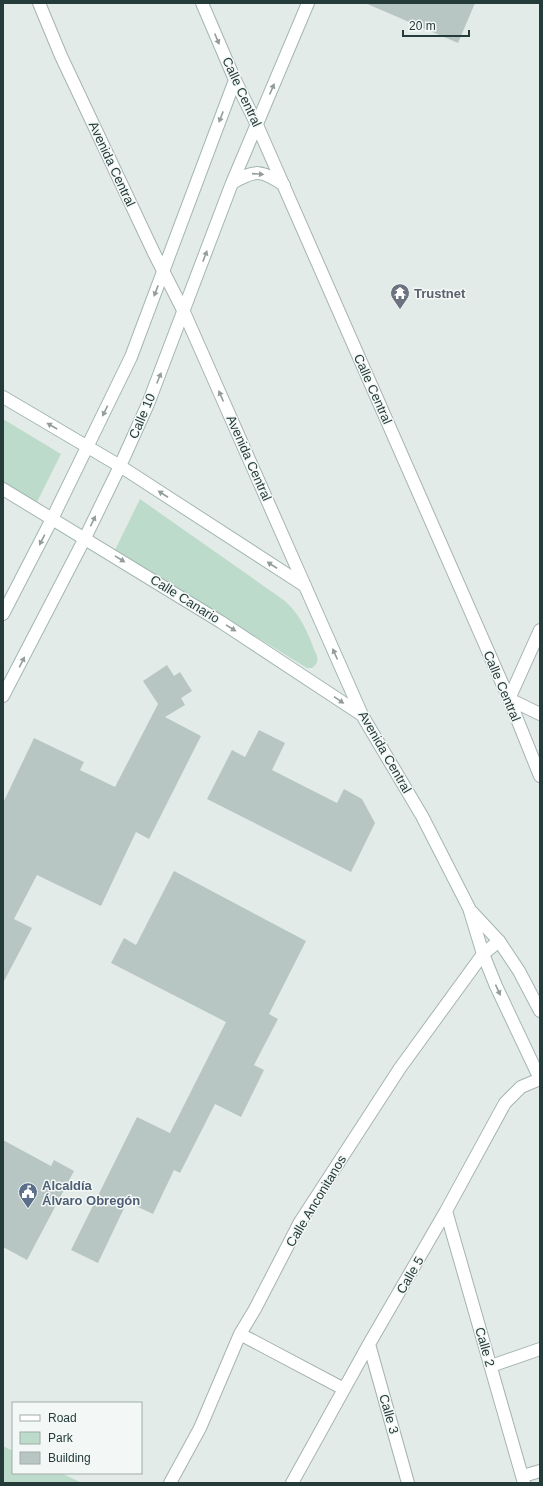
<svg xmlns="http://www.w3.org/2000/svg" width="543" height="1486" viewBox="0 0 543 1486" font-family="Arial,sans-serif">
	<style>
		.green { fill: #bddbcb }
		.building { fill: #b8c6c3 }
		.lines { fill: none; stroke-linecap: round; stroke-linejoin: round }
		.street-casing { stroke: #a6b3b1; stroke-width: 14 }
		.secondary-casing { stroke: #a2b6b3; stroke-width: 14 }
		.street { stroke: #fff; stroke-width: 12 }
		.secondary { stroke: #fff; stroke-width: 12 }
		.oneway { fill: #929d9c }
		.labels { text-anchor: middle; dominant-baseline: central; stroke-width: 3; stroke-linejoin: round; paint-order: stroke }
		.street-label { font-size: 13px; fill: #243b39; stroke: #f3f8f6 }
		.worship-label { font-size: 13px; font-weight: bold; fill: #5b616d; stroke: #f3f8f6; text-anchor: start }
		.service-label { font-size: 13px; font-weight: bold; fill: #4e5e75; stroke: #f3f8f6; text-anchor: start }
	</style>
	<rect width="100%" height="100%" fill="#e3ebe9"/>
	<!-- green -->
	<path class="green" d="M 3,419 L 61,454 L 36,504 L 3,484 Z
		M 140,499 L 285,601 C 303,618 308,634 317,656 C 318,662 317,664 312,668 L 307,668 L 115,550 Z
		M 3,1446 L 13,1451 L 13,1473 L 61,1473 L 82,1483 L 3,1483 Z"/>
	<!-- building -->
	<path class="building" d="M 365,3 L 475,3 L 458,43 Z
		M 167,665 L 174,676 L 180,672 L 192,691 L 181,698 L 185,705 L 165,717 L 201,736 L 149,839 L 136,832 L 101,906 L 37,875 L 14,919 L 32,928 L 3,983 L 3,803 L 34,738 L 84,762 L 80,770 L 115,787 L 158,704 L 143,681 Z
		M 259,730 L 285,743 L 272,770 L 337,803 L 344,789 L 362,799 L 375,823 L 351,872 L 207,799 L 232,750 L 245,757 Z
		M 174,871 L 306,941 L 269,1014 L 278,1019 L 254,1065 L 264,1070 L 241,1117 L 215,1104 L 180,1173 L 174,1170 L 153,1214 L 127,1202 L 98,1263 L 71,1250 L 137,1117 L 170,1133 L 226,1022 L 111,963 L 124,938 L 136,945 Z
		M 3,1140 L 51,1166 L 54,1160 L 74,1171 L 27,1260 L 3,1247 Z"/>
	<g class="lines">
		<!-- street casing -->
		<g class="street-casing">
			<path id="street" d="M 39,3 L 61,56 L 154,253 L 184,312 L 305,586
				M 257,125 L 509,699 L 540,776
				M 509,699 L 540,630
				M 509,699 L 540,714
				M 446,1211 L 524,1483
				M 240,1334 L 344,1389
				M 369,1344 L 408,1483
				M 491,1366 L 540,1349
				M 523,1476 L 540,1471
				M 170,1483 L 200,1428 L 240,1334 L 255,1309 L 300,1222 L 400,1068 L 483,954 L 499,941
				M 292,1483 L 369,1344 L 446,1211 L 505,1103 L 521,1087 L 540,1079"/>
		</g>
		<!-- secondary casing -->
		<g class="secondary-casing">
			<path id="secondary" d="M 202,3 L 235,80 L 257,125
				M 232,183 C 256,169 261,170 284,185
				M 3,397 L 120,466 L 305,586 L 362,715 L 422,816 L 469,908 L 483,954 L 496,986 L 540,1079
				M 3,489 L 221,622 L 362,715
				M 3,614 L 52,519 L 131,357 L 235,80
				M 3,696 L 85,538 L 120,466 L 148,404 L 232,183 L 308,3
				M 471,911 L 499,941 L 519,971 L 540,1011"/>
		</g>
		<!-- street -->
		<use href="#street" class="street"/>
		<!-- secondary -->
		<use href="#secondary" class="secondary"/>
	</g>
	<!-- one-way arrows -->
	<defs><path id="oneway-solid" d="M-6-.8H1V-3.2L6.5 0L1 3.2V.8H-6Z"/></defs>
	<g class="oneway">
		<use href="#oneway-solid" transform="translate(217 39) rotate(67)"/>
		<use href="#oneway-solid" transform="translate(272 89) rotate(-67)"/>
		<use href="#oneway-solid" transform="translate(221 117) rotate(111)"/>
		<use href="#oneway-solid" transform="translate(258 174) rotate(4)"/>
		<use href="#oneway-solid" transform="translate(205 256) rotate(-69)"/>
		<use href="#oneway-solid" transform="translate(156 291) rotate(111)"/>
		<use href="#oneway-solid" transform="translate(159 378) rotate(-68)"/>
		<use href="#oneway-solid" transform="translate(221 396) rotate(-114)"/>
		<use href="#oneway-solid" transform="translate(105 411) rotate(116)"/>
		<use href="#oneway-solid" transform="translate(52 426) rotate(-150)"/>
		<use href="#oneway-solid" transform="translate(163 494) rotate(-147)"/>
		<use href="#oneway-solid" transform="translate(93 521) rotate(-64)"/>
		<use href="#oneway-solid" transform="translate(42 540) rotate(117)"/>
		<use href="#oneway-solid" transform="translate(120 559) rotate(32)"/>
		<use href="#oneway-solid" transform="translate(272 565) rotate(-147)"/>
		<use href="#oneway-solid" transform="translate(231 628) rotate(32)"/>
		<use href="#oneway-solid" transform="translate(335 654) rotate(-114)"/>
		<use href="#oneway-solid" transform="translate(22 662) rotate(-63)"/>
		<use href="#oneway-solid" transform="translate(339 700) rotate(34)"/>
		<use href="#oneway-solid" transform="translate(498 990) rotate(65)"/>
	</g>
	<!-- icons -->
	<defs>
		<g id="temple-pin" transform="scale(1)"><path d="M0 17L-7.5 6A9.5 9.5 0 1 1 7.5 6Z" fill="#6b7280" stroke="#f3f8f6"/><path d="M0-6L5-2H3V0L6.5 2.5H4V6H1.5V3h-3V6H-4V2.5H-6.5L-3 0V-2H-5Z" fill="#fff"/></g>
		<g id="civic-pin" transform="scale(1)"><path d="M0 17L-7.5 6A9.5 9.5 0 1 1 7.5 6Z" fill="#5c6f8a" stroke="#f3f8f6"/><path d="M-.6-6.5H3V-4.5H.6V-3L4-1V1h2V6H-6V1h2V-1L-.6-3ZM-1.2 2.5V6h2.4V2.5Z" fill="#fff"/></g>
	</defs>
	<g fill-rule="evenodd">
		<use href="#temple-pin" x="400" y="293"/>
		<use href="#civic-pin" x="28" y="1192"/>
	</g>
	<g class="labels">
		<!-- street labels -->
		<g class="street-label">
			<text transform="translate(242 92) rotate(65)">Calle Central</text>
			<text transform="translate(112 164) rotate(65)">Avenida Central</text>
			<text transform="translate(373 389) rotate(66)">Calle Central</text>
			<text transform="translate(142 416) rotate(-67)">Calle 10</text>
			<text transform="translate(249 458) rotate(66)">Avenida Central</text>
			<text transform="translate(185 599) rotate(32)">Calle Canario</text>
			<text transform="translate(502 686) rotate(67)">Calle Central</text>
			<text transform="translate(385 752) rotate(60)">Avenida Central</text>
			<text transform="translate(316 1201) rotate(-59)">Calle Anconitanos</text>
			<text transform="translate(410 1275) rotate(-60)">Calle 5</text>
			<text transform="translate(485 1347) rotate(74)">Calle 2</text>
			<text transform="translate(389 1414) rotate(74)">Calle 3</text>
		</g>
		<!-- worship labels -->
		<g class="worship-label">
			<text x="414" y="293">Trustnet</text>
		</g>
		<!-- service labels -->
		<g class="service-label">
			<text x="42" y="1185">Alcaldía<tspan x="42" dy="15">Álvaro Obregón</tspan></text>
		</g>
	</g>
	<!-- border -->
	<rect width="543" height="1486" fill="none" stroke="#243b39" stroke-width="8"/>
	<!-- legend -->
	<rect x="12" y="1402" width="130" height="72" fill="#f3f8f6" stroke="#a0acaa"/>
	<rect x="20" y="1415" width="20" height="6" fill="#ffffff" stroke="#a0acaa"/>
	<text x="48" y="1422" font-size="12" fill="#243b39">Road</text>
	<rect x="20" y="1432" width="20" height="12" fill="#bddbcb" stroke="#a0acaa"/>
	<text x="48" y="1442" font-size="12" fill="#243b39">Park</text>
	<rect x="20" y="1452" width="20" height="12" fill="#b8c6c3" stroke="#a0acaa"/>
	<text x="48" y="1462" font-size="12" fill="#243b39">Building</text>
	<!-- scale -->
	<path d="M403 30v6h66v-6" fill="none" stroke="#243b39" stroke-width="2"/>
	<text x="409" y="30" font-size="12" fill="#243b39" stroke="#f3f8f6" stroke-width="3" paint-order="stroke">20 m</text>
</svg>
